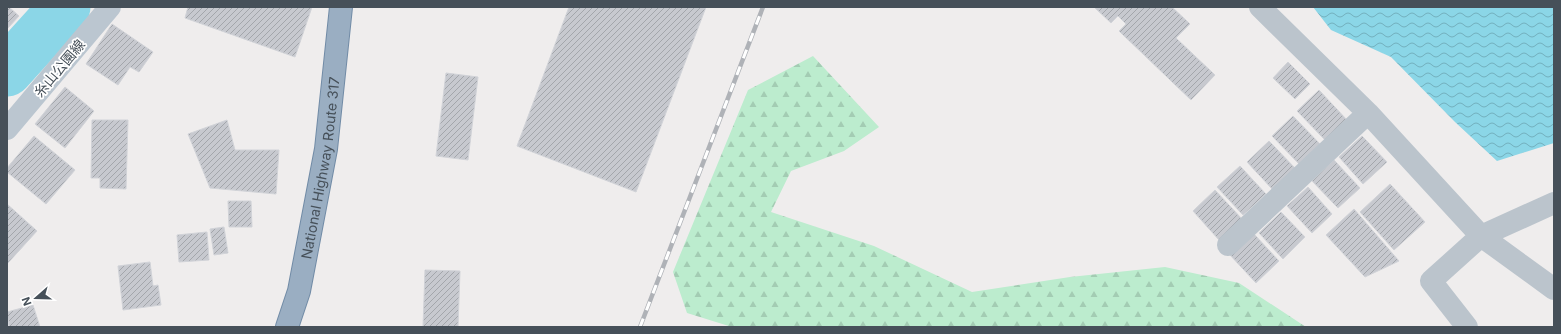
<svg xmlns="http://www.w3.org/2000/svg" width="1561" height="334" viewBox="0 0 1561 334" font-family="Inter,'Noto Sans JP',sans-serif">
	<style>
		.forest { fill: url(#forest-firs) }
		.water { fill: url(#water-waves) }
		.lines { fill: none; stroke-linecap: round; stroke-linejoin: round }
		.river { stroke: #8bd6e7; stroke-width: 51 }
		.building { fill: url(#building-hatch); stroke: #d1d3d8 }
		.trunk-casing { stroke: #718ba6; stroke-width: 24 }
		.minor { stroke: #bbc4cc; stroke-width: 22 }
		.secondary { stroke: #bbc6d0; stroke-width: 22 }
		.trunk { stroke: #9aaec2; stroke-width: 22 }
		.rail-casing { stroke: #afb2b7; stroke-width: 4.5 }
		.rail { stroke: #fff; stroke-width: 3; stroke-dasharray: 9; stroke-linecap: butt }
		.labels { text-anchor: middle; dominant-baseline: central; stroke-width: 3.5; stroke-linejoin: round; paint-order: stroke }
		.street-label { font-size: 14px; fill: #465059; stroke: #fff }
	</style>
	<defs>
		<pattern id="forest-firs" width="22" height="20" patternUnits="userSpaceOnUse"><rect width="22" height="20" fill="#bcecce"/><path d="M5 1l3.5 6h-7zM16 11l3.5 6h-7z" fill="#a3ccb3"/></pattern>
		<pattern id="water-waves" width="16" height="10" patternUnits="userSpaceOnUse"><rect width="16" height="10" fill="#8bd6e7"/><path d="M0 5q4-4 8 0t8 0" fill="none" stroke="#73b0be"/></pattern>
		<pattern id="building-hatch" width="6" height="6" patternUnits="userSpaceOnUse"><rect width="6" height="6" fill="#c7c9cf"/><path d="M-1 1l2-2M0 6l6-6M5 7l2-2" fill="none" stroke="#a3a6ab"/></pattern>
	</defs>
	<rect width="100%" height="100%" fill="#efeded"/>
	<!-- forest -->
	<path class="forest" d="M 813,56 L 879,127 L 844,151 L 791,171 L 771,212 L 874,246 L 972,292 L 1070,277 L 1165,267 L 1239,283 L 1306,327 L 732,327 L 687,313 L 673,272 L 748,90 Z"/>
	<!-- water -->
	<path class="water" d="M 1313,7 L 1554,7 L 1554,143 L 1497,161 L 1455,122 L 1391,57 L 1331,30 Z"/>
	<g class="lines">
		<!-- river -->
		<path class="river" d="M 7,71 L 65,7"/>
	</g>
	<!-- building -->
	<path class="building" d="M 7,7 L 9,7 L 19,16 L 7,29 Z
		M 188,7 L 312,7 L 295,57 L 185,18 Z
		M 569,7 L 706,7 L 636,192 L 517,146 Z
		M 1094,7 L 1172,7 L 1190,24 L 1176,38 L 1215,75 L 1191,100 L 1119,31 L 1126,24 L 1118,16 L 1111,23 Z
		M 112,24 L 153,52 L 139,72 L 130,67 L 118,85 L 86,64 Z
		M 1288,62 L 1310,84 L 1295,99 L 1273,78 Z
		M 446,73 L 478,77 L 468,160 L 436,156 Z
		M 65,87 L 94,111 L 65,148 L 35,124 Z
		M 1319,90 L 1347,120 L 1325,140 L 1297,111 Z
		M 1293,116 L 1321,145 L 1300,165 L 1272,136 Z
		M 92,120 L 128,120 L 126,189 L 100,188 L 100,178 L 91,178 Z
		M 227,120 L 235,150 L 279,150 L 276,194 L 210,188 L 188,134 Z
		M 34,136 L 75,170 L 46,204 L 7,172 L 7,168 Z
		M 1362,136 L 1387,162 L 1363,184 L 1339,157 Z
		M 1269,141 L 1295,168 L 1273,190 L 1247,162 Z
		M 1334,160 L 1360,188 L 1338,208 L 1312,181 Z
		M 1240,166 L 1266,194 L 1243,215 L 1217,187 Z
		M 1390,184 L 1425,222 L 1394,250 L 1360,212 Z
		M 1308,187 L 1332,214 L 1312,233 L 1287,206 Z
		M 1215,190 L 1242,219 L 1219,240 L 1193,211 Z
		M 228,201 L 251,201 L 252,227 L 229,227 Z
		M 7,204 L 37,231 L 7,264 Z
		M 1354,209 L 1399,261 L 1365,277 L 1326,235 Z
		M 1281,212 L 1305,237 L 1283,259 L 1259,233 Z
		M 224,227 L 228,253 L 214,255 L 210,229 Z
		M 207,232 L 209,260 L 179,262 L 177,235 Z
		M 1254,234 L 1279,261 L 1256,283 L 1230,255 Z
		M 150,262 L 153,286 L 158,285 L 161,305 L 123,310 L 118,266 Z
		M 425,270 L 460,271 L 458,327 L 423,327 Z
		M 33,305 L 40,327 L 9,327 L 7,312 Z"/>
	<g class="lines">
		<!-- trunk casing -->
		<g class="trunk-casing">
			<g id="trunk">
				<path id="s1" d="M 287,327 L 299,291 L 326,149 L 341,7"/>
			</g>
		</g>
		<!-- minor -->
		<path class="minor" d="M 1260,7 L 1368,113 L 1481,236 L 1554,289
			M 1228,245 L 1368,113
			M 1467,327 L 1431,281 L 1481,236 L 1554,203"/>
		<!-- secondary -->
		<path class="secondary" d="M 7,129 L 110,7"/>
		<!-- trunk -->
		<use href="#trunk" class="trunk"/>
		<!-- rail casing -->
		<g class="rail-casing">
			<path id="rail" d="M 640,327 L 763,7"/>
		</g>
		<!-- rail -->
		<use href="#rail" class="rail"/>
	</g>
	<g class="labels">
		<!-- street labels -->
		<g class="street-label">
			<text transform="translate(59 68) rotate(-50)">糸山公園線</text>
			<text stroke="none"><textPath href="#s1" startOffset="163">National Highway Route 317</textPath></text>
		</g>
	</g>
	<!-- border -->
	<rect width="1561" height="334" fill="none" stroke="#465059" stroke-width="16"/>
	<!-- north arrow -->
	<g transform="translate(36 298) rotate(250)" stroke="#ffffff" stroke-width="3" paint-order="stroke">
	<path d="M0-3L7 15L0 10L-7 15Z" fill="#465059"/>
	<text y="-6" font-size="11" font-weight="bold" text-anchor="middle" fill="#465059">N</text>
	</g>
</svg>
